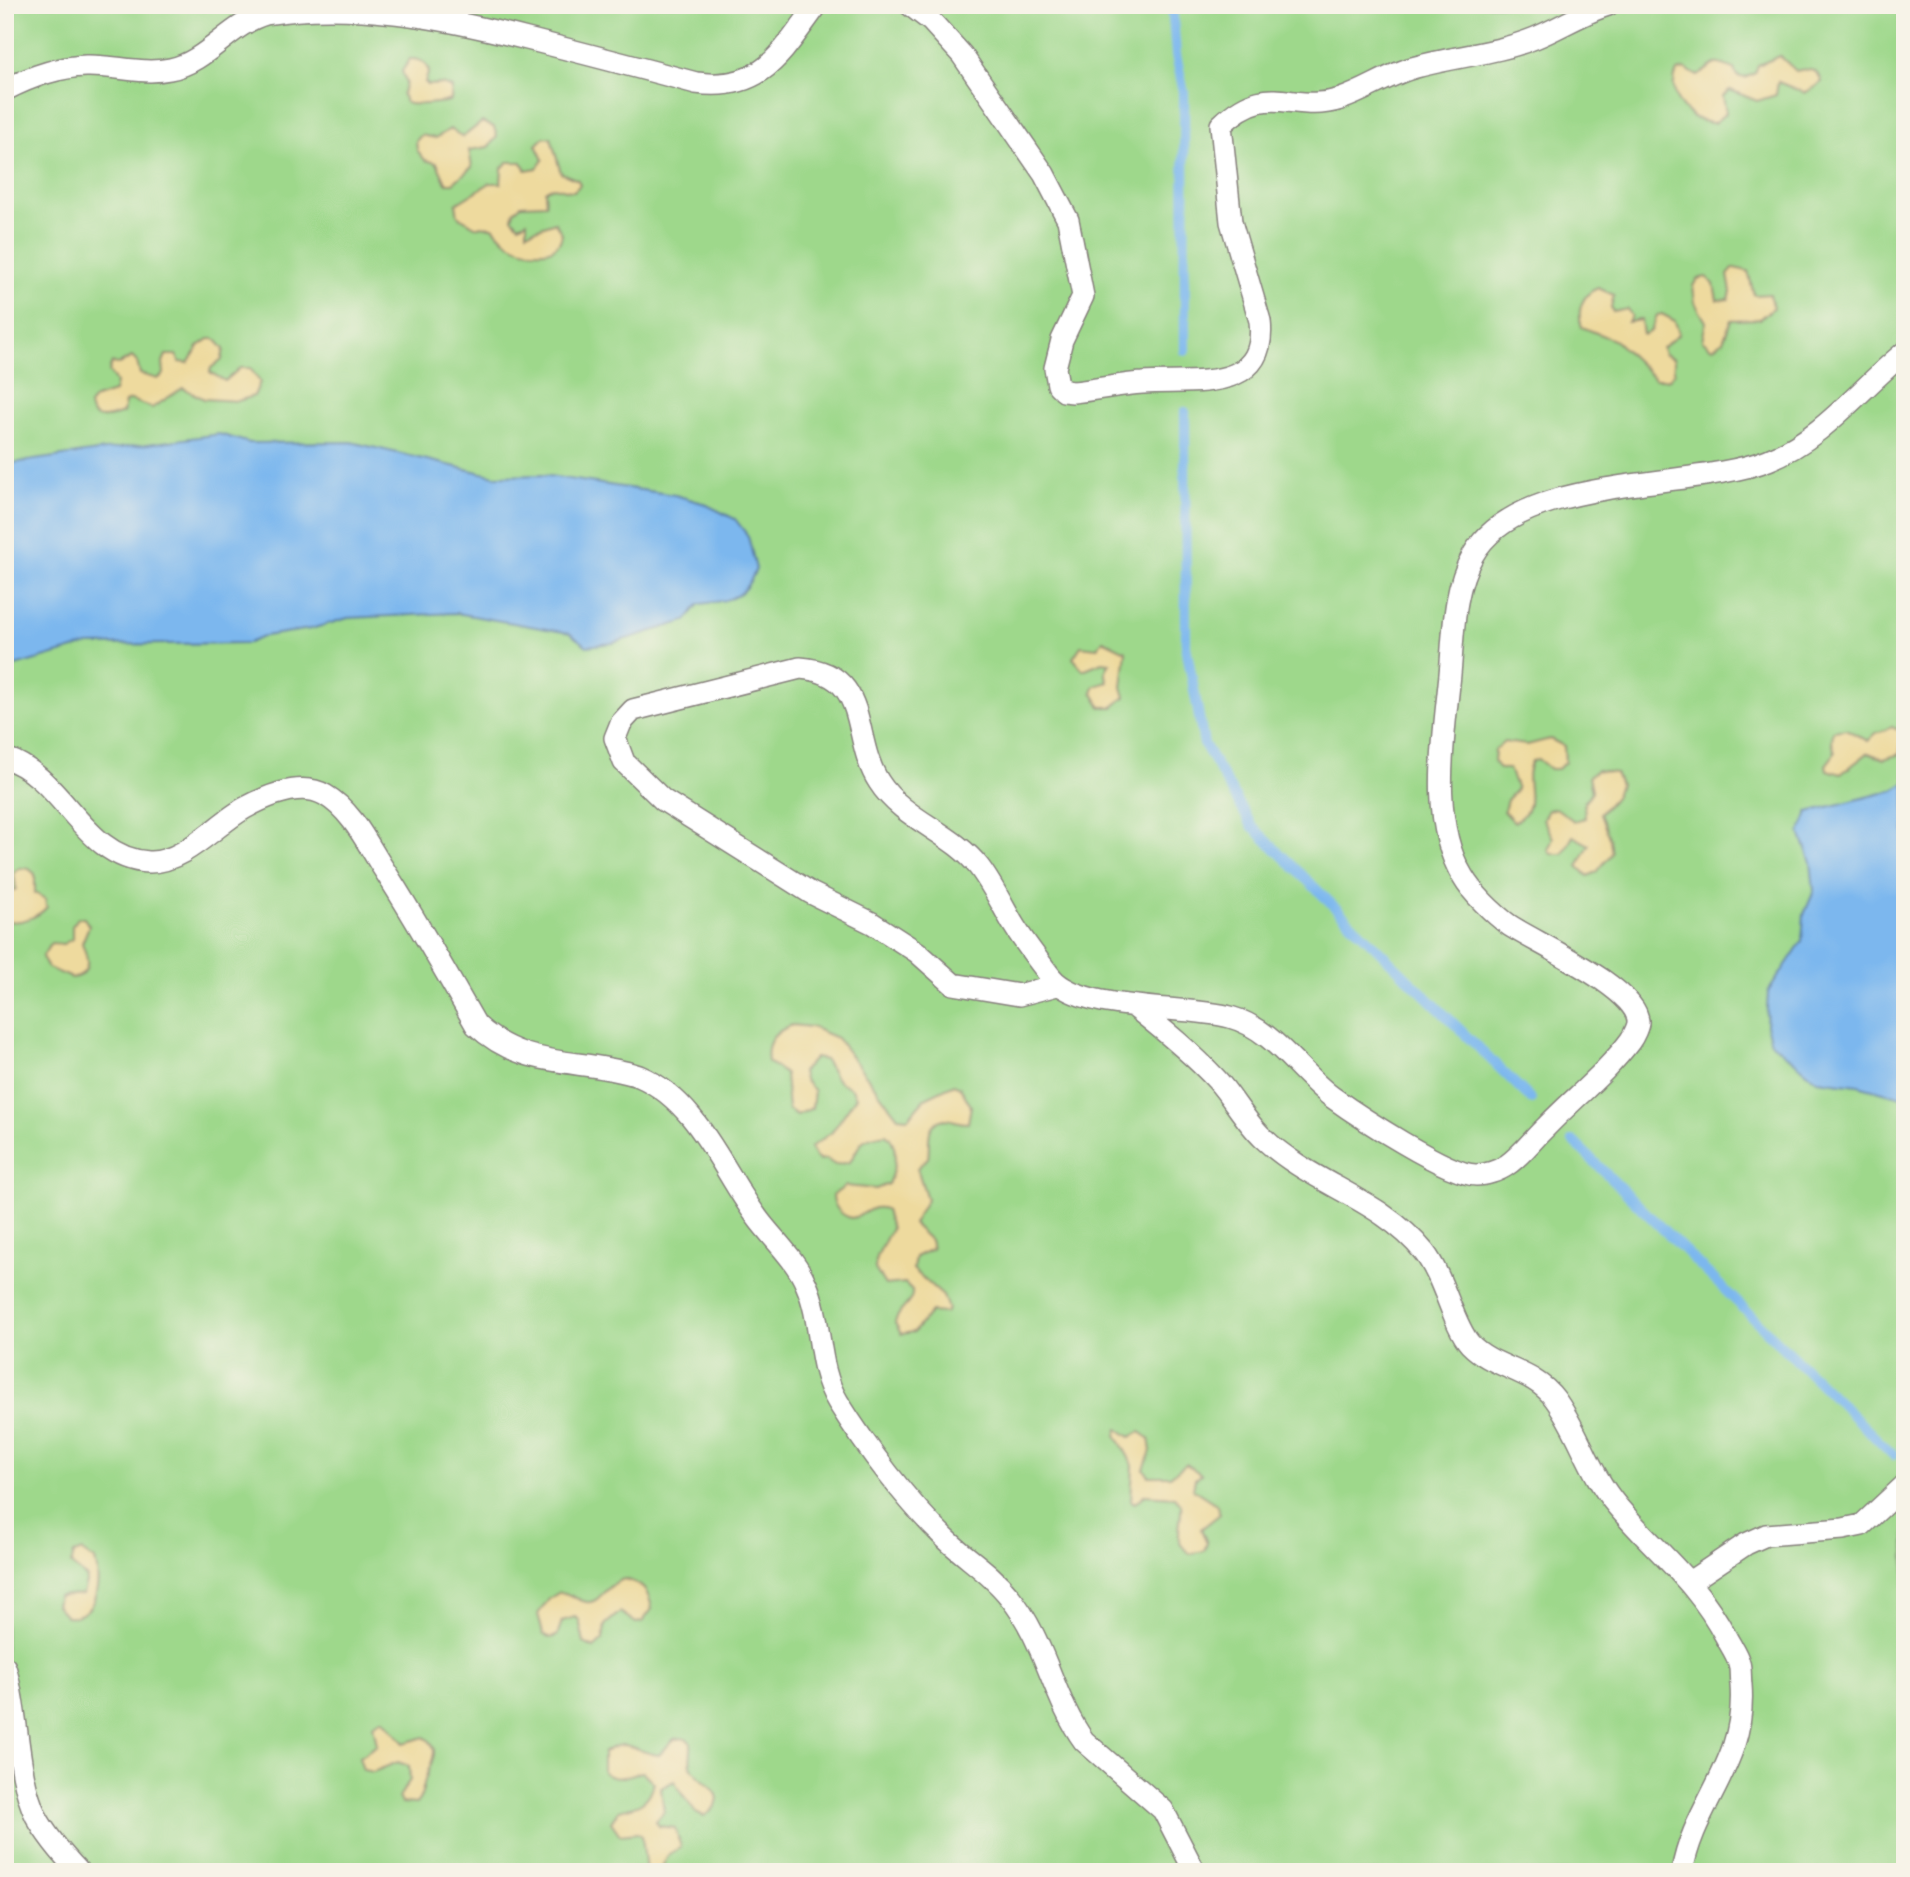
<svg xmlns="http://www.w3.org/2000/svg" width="1910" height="1877" viewBox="0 0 1910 1877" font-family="'Old Standard TT',serif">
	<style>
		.green { fill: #9ed88b; stroke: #607d63; stroke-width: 2 }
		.sand { fill: #eeda9e; stroke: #887e6c; stroke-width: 2 }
		.water { fill: #7cb7ee; stroke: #4f6c94; stroke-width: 2 }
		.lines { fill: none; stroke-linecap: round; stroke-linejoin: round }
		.stream { stroke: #7cb7ee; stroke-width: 10 }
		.service-casing { stroke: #87817d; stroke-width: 24 }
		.service { stroke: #fff; stroke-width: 21 }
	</style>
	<rect width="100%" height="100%" fill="#f7f3e8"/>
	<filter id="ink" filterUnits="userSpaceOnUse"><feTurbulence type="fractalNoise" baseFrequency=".0143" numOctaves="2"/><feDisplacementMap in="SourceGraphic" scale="14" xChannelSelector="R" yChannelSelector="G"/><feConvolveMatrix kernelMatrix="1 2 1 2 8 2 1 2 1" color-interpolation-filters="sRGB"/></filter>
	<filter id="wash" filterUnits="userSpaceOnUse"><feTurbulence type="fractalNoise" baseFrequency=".00686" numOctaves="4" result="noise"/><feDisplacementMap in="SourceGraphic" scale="28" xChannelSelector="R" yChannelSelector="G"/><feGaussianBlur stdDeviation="1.57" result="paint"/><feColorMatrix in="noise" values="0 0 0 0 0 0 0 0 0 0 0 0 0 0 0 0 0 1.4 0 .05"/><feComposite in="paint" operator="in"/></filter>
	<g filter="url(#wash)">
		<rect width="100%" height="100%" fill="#ece0bf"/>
		<!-- green -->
		<path class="green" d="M 5,5 L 1905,5 L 1905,1872 L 5,1872 Z"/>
		<!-- sand -->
		<path class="sand" d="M 1780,56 L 1796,71 C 1807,68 1819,69 1822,82 L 1805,93 L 1778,82 L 1776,95 L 1757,101 L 1730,90 L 1723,96 L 1726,113 L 1714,123 C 1689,123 1665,96 1677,71 L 1685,69 L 1698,76 C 1717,63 1711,60 1734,69 L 1737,76 L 1745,78 L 1755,73 L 1758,65 Z
			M 410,59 C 421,58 425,63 429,71 L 425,82 L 428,85 L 442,84 L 452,88 L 451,100 C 445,103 412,106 406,103 L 402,95 L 406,83 L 402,71 Z
			M 482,122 L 494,127 L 497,137 L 488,147 L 469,150 L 472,167 L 453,183 L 446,183 L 437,163 L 425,160 L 417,150 L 416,141 L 421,135 L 436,138 L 450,129 L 463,137 Z
			M 544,137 L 551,138 L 561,173 L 578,180 L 580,185 L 574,191 C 562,192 556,182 545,191 L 546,204 L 521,205 L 514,211 L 512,218 L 519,225 L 527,221 L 527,232 L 555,222 L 562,234 C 559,259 525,252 509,243 C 503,239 498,233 493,227 L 475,226 L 458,216 L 456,204 L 490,183 L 501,183 L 502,168 L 508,162 L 522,162 L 526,170 L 537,168 L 543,160 L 536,145 Z
			M 1734,268 L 1748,271 L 1754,295 L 1770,294 L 1773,308 L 1759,319 L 1731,320 L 1723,341 L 1712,348 L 1702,340 L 1706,322 L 1695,303 L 1693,286 L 1697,279 L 1706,277 L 1714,284 L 1717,300 L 1729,299 L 1731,292 L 1728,275 Z
			M 1598,288 L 1614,295 L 1611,307 L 1613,312 L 1627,309 L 1632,316 L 1628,322 L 1641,320 L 1643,335 L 1651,331 L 1657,315 L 1662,314 L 1675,321 L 1679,334 L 1662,348 L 1664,354 L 1674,359 L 1674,372 L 1669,379 L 1655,379 L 1616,341 L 1582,327 C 1576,311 1582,294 1598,288 Z
			M 209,339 L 215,339 L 224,349 L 222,359 L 211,368 L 210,372 L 225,381 L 240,368 L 250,368 L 260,382 L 254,396 L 238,401 L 204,399 L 183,388 L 152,408 L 131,400 L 125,402 L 123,413 C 110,418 91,424 89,405 L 95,398 L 114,392 L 116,383 L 109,371 L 112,363 L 119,364 L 132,357 L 137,362 L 140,374 L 158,379 L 164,374 L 163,362 L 166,355 L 176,355 L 180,362 L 188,363 L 199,346 Z
			M 1103,640 L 1126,651 L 1122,687 L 1125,697 L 1113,707 L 1101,707 L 1092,692 L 1095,686 L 1108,682 L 1105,672 L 1110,663 L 1102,662 L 1083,670 L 1073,658 L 1081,646 L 1097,648 Z
			M 1892,727 L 1903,732 L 1900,754 L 1884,759 L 1868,753 L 1841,774 L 1827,770 L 1826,765 L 1835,753 L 1832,742 L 1833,731 L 1846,729 L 1868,741 L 1876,733 Z
			M 1550,739 L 1564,746 L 1565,762 L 1558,769 L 1550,769 L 1539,760 L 1532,761 C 1520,781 1543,808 1514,822 L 1504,811 L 1507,800 L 1517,789 L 1509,769 L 1499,769 L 1494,762 L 1495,750 L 1504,742 L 1527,745 Z
			M 1597,770 L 1615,773 L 1620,784 L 1616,796 L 1600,814 L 1610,840 L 1612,853 L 1597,872 L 1588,876 L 1578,866 L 1589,845 L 1573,836 L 1563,854 L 1551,854 L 1548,850 L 1553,838 L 1543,819 L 1548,810 L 1556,808 L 1574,821 L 1585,818 L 1584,803 L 1592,791 L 1589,776 Z
			M 19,868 L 28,868 L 35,874 L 35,893 L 45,899 L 47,907 C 38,917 19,925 5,920 L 5,895 L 16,889 L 14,873 Z
			M 78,918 L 84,918 L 89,926 L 82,943 C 88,958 93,974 72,978 L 48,968 L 42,957 L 51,943 L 63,944 L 72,939 L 72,926 Z
			M 792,1025 L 811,1027 L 837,1038 L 898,1117 L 908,1118 L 925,1098 L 954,1084 L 960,1087 L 971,1106 L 968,1123 C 959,1124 953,1119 945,1119 C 923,1122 931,1144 928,1158 L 917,1168 L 927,1199 L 913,1224 L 930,1240 L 932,1249 L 915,1257 L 913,1269 L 943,1296 L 948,1309 L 945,1313 L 931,1312 L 914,1332 L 901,1334 L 895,1323 C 897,1309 914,1304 912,1290 L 905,1283 L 885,1285 L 875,1269 L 876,1258 L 891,1229 L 886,1210 C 873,1202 864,1217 851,1218 C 840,1215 833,1206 833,1195 L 846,1186 L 876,1189 L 888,1184 C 895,1169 900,1145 886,1134 C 861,1138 862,1140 850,1162 L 835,1165 L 826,1159 L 819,1160 L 815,1157 L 811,1147 L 832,1132 L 856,1097 L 852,1089 L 838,1081 L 825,1060 L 815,1058 L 802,1072 L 804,1080 L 814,1091 L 812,1108 L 797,1115 L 788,1109 L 785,1074 L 768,1062 C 765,1042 774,1032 792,1025 Z
			M 1118,1429 L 1130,1437 L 1140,1432 L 1149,1438 L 1151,1451 L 1144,1469 L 1149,1476 L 1170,1476 L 1186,1464 L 1201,1474 L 1195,1479 L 1193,1489 L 1216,1504 L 1220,1514 L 1201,1529 L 1207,1543 L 1204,1551 L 1191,1554 C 1170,1542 1183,1522 1181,1504 L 1175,1497 L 1144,1495 L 1135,1503 L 1131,1501 L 1133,1465 L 1116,1435 Z
			M 82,1551 L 95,1560 C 102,1584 96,1620 66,1616 L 56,1605 L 58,1596 L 83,1594 L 87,1578 L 71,1565 L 74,1554 Z
			M 624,1579 C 642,1583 649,1591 652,1609 L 642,1622 L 636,1623 L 620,1612 L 605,1625 L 603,1640 L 594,1648 L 584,1643 L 579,1620 L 575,1617 L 562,1621 L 557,1636 L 551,1638 L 543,1634 L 538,1614 L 550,1598 L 560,1592 C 570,1593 578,1601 587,1602 C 600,1604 605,1584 624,1579 Z
			M 383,1719 L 404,1743 L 424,1737 C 443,1747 430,1764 426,1777 C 422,1788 424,1795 416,1804 L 402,1803 L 399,1797 L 410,1780 L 409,1766 L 398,1762 L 373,1772 L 363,1770 L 359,1757 L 377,1745 L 373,1725 Z
			M 686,1738 L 691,1743 C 692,1750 689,1760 691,1766 C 697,1782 739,1794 704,1816 L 695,1812 L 674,1781 L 661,1788 L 664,1812 L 656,1821 L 659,1826 L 675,1828 L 681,1847 L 669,1854 L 659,1872 L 646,1872 L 642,1836 L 637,1833 L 620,1835 L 611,1822 L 619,1810 C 637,1806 649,1803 654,1783 L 643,1772 C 627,1774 617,1784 603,1772 L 603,1753 C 628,1735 634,1753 659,1755 L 674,1739 Z"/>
		<!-- water -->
		<path class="water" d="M 219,434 L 250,443 L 351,442 L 495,476 L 542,475 L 675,495 L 703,503 L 735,519 L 748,536 L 756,569 C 743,601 730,600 699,604 L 686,621 L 613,643 L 587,646 L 569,633 L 456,613 L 348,618 L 311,629 L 265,636 L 249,643 L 88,645 L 5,669 L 5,464 Z
			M 1905,783 L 1905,1098 L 1858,1085 L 1817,1080 L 1771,1042 L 1766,1025 L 1768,992 L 1802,941 L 1804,914 L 1814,891 L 1811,862 L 1800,833 L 1808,812 L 1894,790 Z"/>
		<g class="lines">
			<!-- stream -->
			<path class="stream" d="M 1172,5 L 1176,55 L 1184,93 L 1185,351
				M 1185,412 L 1186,646 L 1204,744 L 1252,826 L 1531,1099
				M 1573,1141 L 1893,1455"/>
		</g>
	</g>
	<g filter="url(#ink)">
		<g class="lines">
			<!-- service casing -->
			<g class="service-casing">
				<path id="service" d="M 910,5 L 931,21 L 962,55 L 1044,174 L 1068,220 L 1083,296 L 1062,340 L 1055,368 L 1058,385 L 1064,391 L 1073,392 C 1097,390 1120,384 1143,383 C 1191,379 1268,395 1260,321 L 1231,222 L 1221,125 C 1270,78 1290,115 1341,99 C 1368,90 1392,72 1420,66 C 1458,56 1498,53 1535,38 C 1560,28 1582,13 1608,5
					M 5,90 C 30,77 57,67 86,66 C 114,65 142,75 170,69 C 207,62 230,24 266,14 C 350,0 445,18 527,39 C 583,53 640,68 696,83 C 763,92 781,53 817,5
					M 5,758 C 63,775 83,859 149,862 C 184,863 216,824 245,808 C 267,796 301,781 325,795 C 351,810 366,841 381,865 C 415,917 445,971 476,1025 C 525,1071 580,1057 639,1076 C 699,1102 722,1171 759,1220 C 775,1241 796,1260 806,1284 C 823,1322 816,1366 838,1402 C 866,1447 907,1502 946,1539 C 967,1559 991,1573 1009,1596 C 1046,1641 1052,1697 1084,1741 L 1163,1810 L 1195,1872
					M 1057,985 L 1019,995 L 953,984 L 917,952 L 872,923 L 811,893 L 663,800 L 624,762 L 615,738 L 621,723 L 633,710 L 800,668 C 872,673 850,738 879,782 C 903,820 952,832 979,867 C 992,884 1002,905 1013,924 C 1024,942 1038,960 1051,977 C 1080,1013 1186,1005 1230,1017 C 1274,1029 1297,1071 1332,1097 C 1357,1115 1448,1175 1476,1175 C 1485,1175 1499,1171 1507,1165 C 1521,1156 1533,1139 1546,1127 C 1573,1099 1607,1072 1630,1041 C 1633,1037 1639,1025 1638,1021 C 1637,988 1534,942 1509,925 C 1494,914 1472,893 1463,877 C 1430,823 1443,743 1449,684 C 1454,642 1451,593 1473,555 C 1519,473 1691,491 1768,460 C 1824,438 1859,389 1905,352
					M 1136,1008 C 1165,1031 1192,1053 1217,1080 C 1233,1098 1245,1121 1263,1138 C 1311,1184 1382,1199 1424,1252 C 1444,1277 1453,1325 1470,1344 C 1494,1369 1533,1369 1555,1399 C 1580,1433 1588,1472 1618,1507 C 1657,1553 1697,1581 1726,1637 C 1730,1645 1737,1654 1739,1663 C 1741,1669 1740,1678 1741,1685 C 1747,1764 1694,1802 1682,1872
					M 1691,1581 L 1746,1544 L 1766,1535 L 1843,1529 L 1862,1525 L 1905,1485
					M 5,1667 C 19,1712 16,1775 36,1816 C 47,1837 63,1855 79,1872"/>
			</g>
			<!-- service -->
			<use href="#service" class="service"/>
		</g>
	</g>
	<!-- margin -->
	<rect width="1910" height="1877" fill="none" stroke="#f7f3e8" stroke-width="28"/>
</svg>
